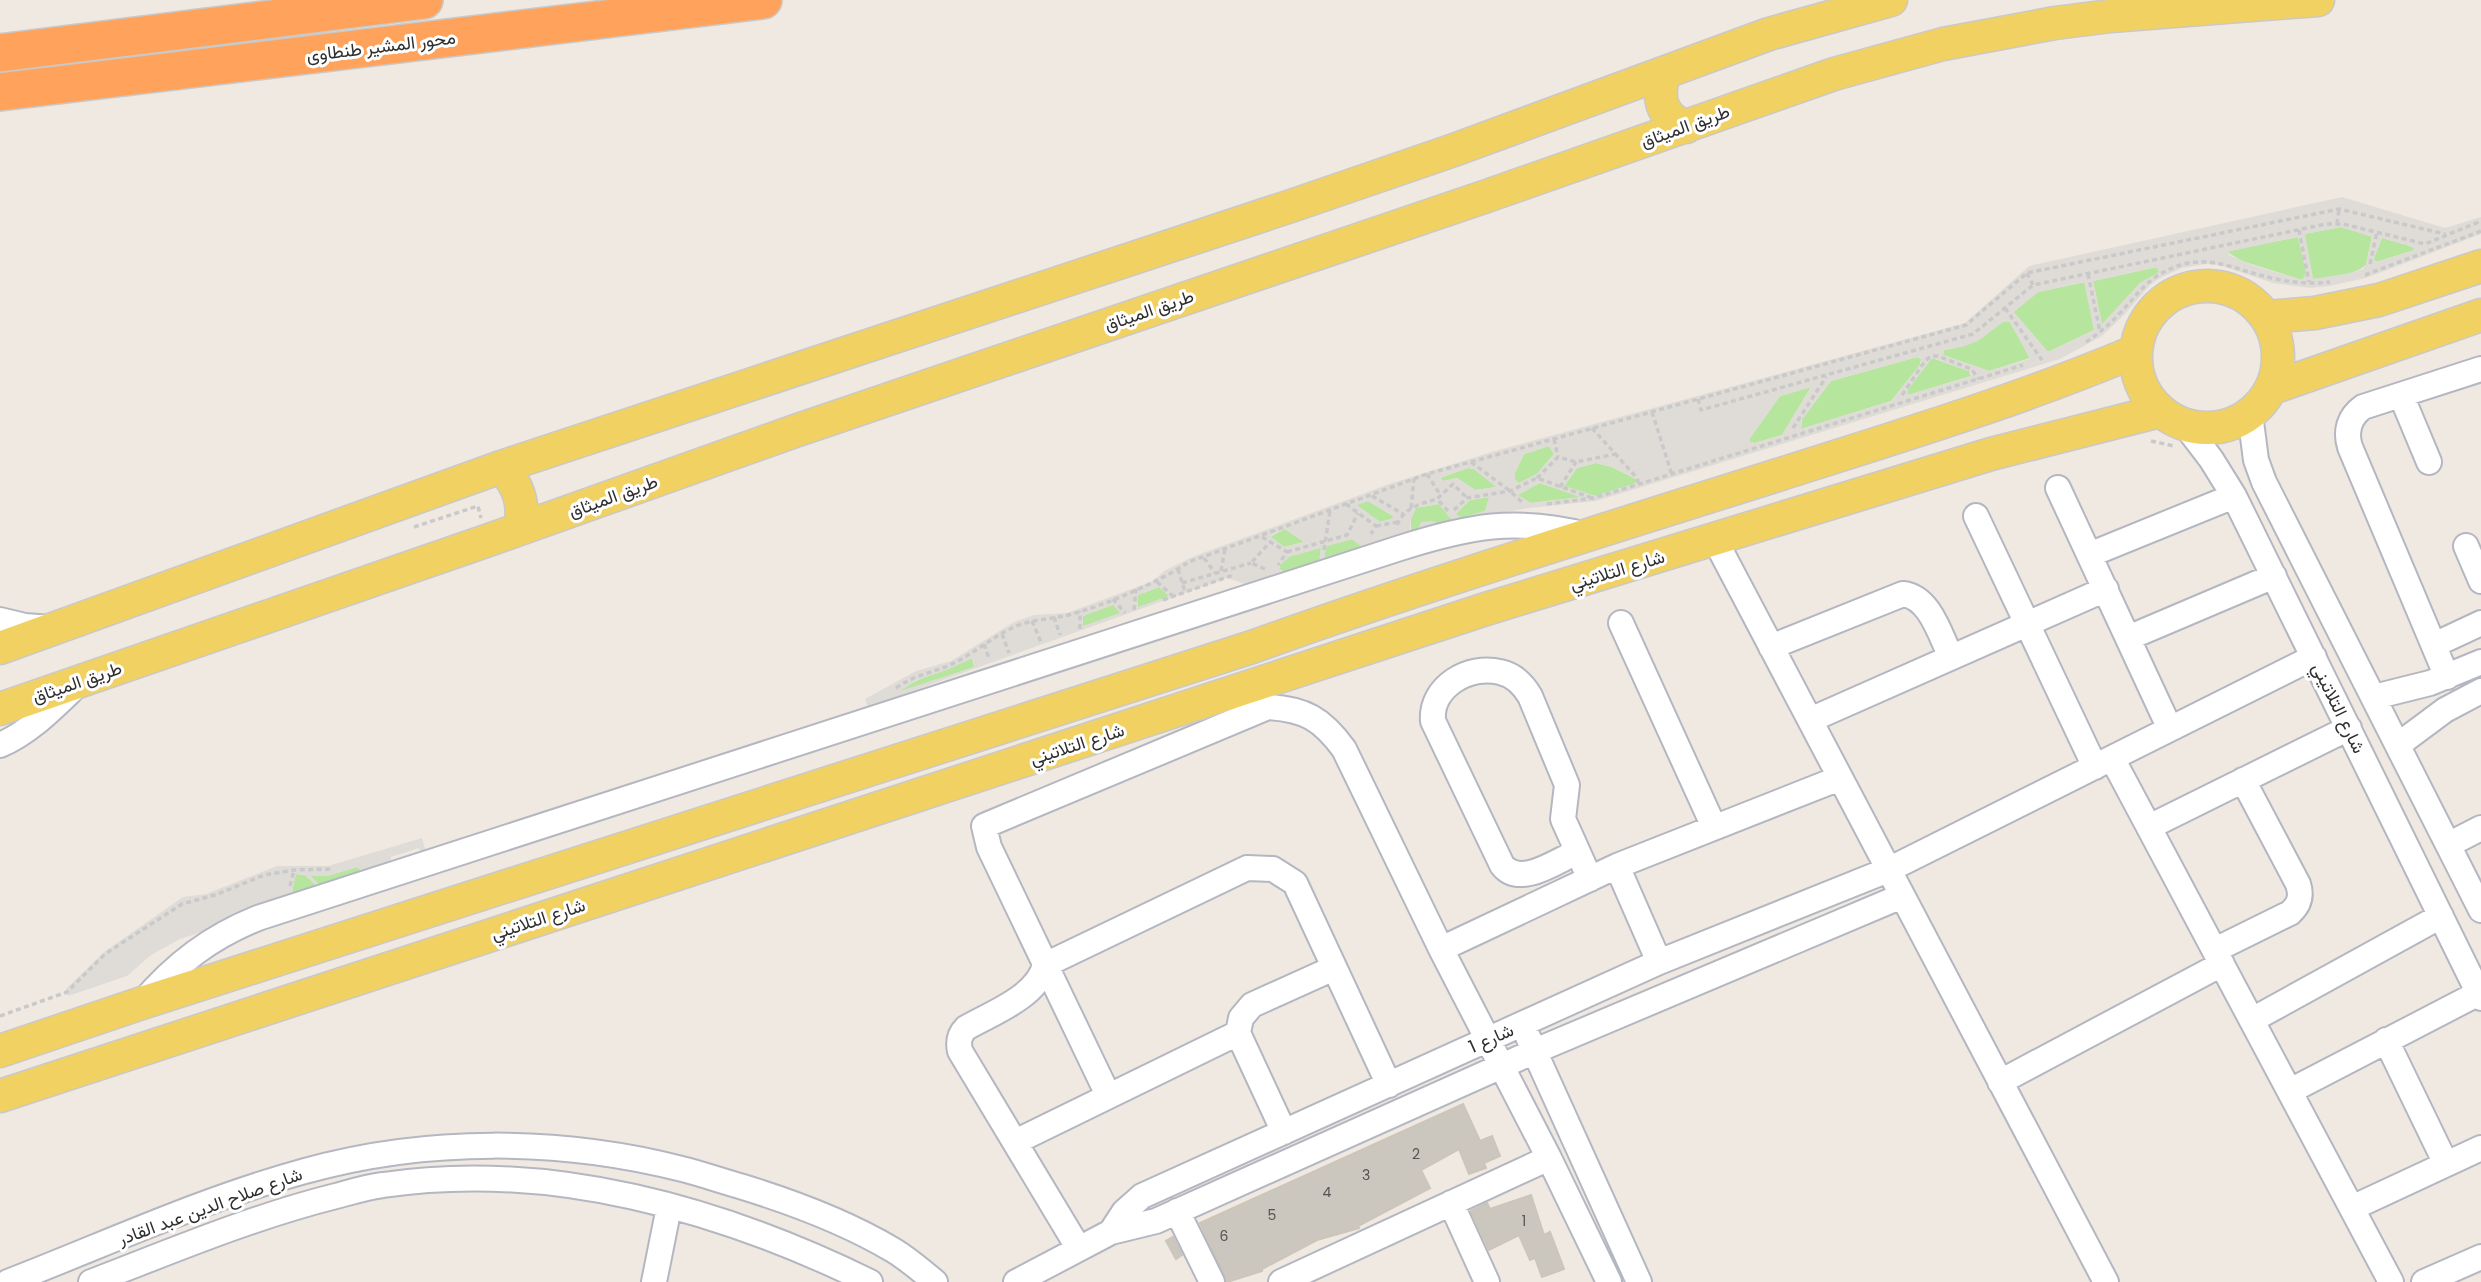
<svg xmlns="http://www.w3.org/2000/svg" width="2481" height="1282" viewBox="0 0 2481 1282" font-family="Poppins,Vazirmatn,sans-serif">
	<style>
		.green { fill: #b6e59e }
		.plaza { fill: #dfdcd8; fill-rule: evenodd }
		.building { fill: #cbc7bf; stroke: #cbc5ba; stroke-width: 2 }
		.lines { fill: none; stroke-linecap: round; stroke-linejoin: round }
		.minor-casing { stroke: #b4b7c1; stroke-width: 28 }
		.major-casing { stroke: #c9c9c9; stroke-width: 35 }
		.highway-casing { stroke: #c9c9c9; stroke-width: 40 }
		.path { stroke: #c9c9c9; stroke-width: 3.5; stroke-dasharray: 5 3.5; stroke-linecap: butt }
		.minor { stroke: #fff; stroke-width: 24 }
		.major { stroke: #f2d163; stroke-width: 32 }
		.highway { stroke: #ffa35c; stroke-width: 37 }
		.labels { text-anchor: middle; dominant-baseline: central; stroke-width: 6; stroke-linejoin: round; paint-order: stroke }
		.number-label { font-size: 14px; fill: #555452 }
		.street-label { font-size: 18px; fill: #2e2e2e; stroke: #fff }
	</style>
	<rect width="100%" height="100%" fill="#efe9e1"/>
	<!-- green -->
	<path class="green" d="M 2341,227 L 2372,236 L 2366,265 C 2353,276 2330,277 2313,279 L 2304,234 Z
		M 2298,237 L 2306,271 L 2305,276 L 2302,280 L 2242,261 L 2227,252 L 2229,250 Z
		M 2382,238 L 2414,247 L 2415,250 L 2376,262 L 2373,259 Z
		M 2157,267 L 2160,270 L 2158,273 L 2140,283 L 2102,325 L 2093,281 Z
		M 2085,282 L 2094,330 L 2048,352 L 2013,312 L 2038,292 Z
		M 2003,322 L 2010,322 L 2030,358 L 1989,371 L 1943,355 L 1944,350 C 1968,347 1983,336 2003,322 Z
		M 1917,357 L 1921,359 L 1920,365 L 1891,401 L 1801,429 L 1802,419 L 1831,381 Z
		M 1931,359 L 1935,359 L 1969,371 L 1971,376 L 1908,395 L 1907,390 Z
		M 1811,387 L 1782,435 L 1755,443 L 1750,442 L 1750,438 L 1780,396 Z
		M 1549,446 L 1554,454 L 1537,474 L 1519,483 L 1515,480 L 1515,473 L 1524,454 Z
		M 1596,463 L 1612,467 L 1636,479 L 1636,483 L 1595,496 L 1564,486 L 1577,468 Z
		M 1468,468 L 1474,469 L 1497,487 L 1475,490 L 1457,478 L 1443,481 L 1440,478 Z
		M 1540,483 L 1582,497 L 1531,503 L 1517,495 Z
		M 1490,497 L 1485,511 L 1461,518 L 1455,514 L 1470,500 Z
		M 1368,501 L 1393,516 L 1393,519 L 1380,522 L 1356,505 Z
		M 1439,504 L 1452,520 L 1421,527 L 1418,530 L 1411,532 L 1411,519 L 1416,508 Z
		M 1285,529 L 1304,542 L 1284,547 L 1270,537 Z
		M 1352,539 L 1363,547 L 1324,559 L 1326,546 Z
		M 1321,547 L 1320,560 L 1284,572 L 1280,569 L 1280,565 L 1290,556 Z
		M 1159,587 L 1169,596 L 1137,608 L 1138,595 Z
		M 1113,604 L 1121,613 L 1083,627 L 1083,616 Z
		M 972,657 L 974,667 L 902,692 L 900,691 C 915,678 952,668 972,657 Z
		M 357,867 L 366,875 L 323,888 L 309,875 L 327,876 Z
		M 295,874 L 305,875 L 320,889 L 291,898 Z"/>
	<!-- plaza -->
	<path class="plaza" d="M 2342,197 L 2445,228 L 2481,217 L 2481,234 L 2366,278 L 2329,286 L 2310,288 L 2273,283 L 2219,265 L 2206,264 L 2182,268 L 2160,278 L 2150,285 L 2124,315 L 2102,336 L 2060,359 L 1596,501 L 1529,508 L 1467,519 L 1248,585 L 1227,578 L 868,707 L 865,699 L 916,671 L 951,661 L 1014,622 L 1034,615 L 1067,613 L 1153,581 L 1164,571 L 1192,557 L 1392,483 L 1495,451 L 1965,323 L 2029,266 ZM 2341,227 L 2372,237 L 2366,265 L 2363,269 L 2350,273 L 2313,279 L 2305,234 ZM 2298,237 L 2306,271 L 2305,276 L 2302,280 L 2255,266 L 2229,255 L 2227,252 ZM 2382,238 L 2412,247 L 2415,250 L 2376,262 L 2374,259 ZM 2156,267 L 2159,272 L 2140,283 L 2102,324 L 2093,281 ZM 2084,282 L 2094,330 L 2048,352 L 2014,312 L 2038,292 ZM 2003,322 L 2010,322 L 2030,359 L 1989,371 L 1943,355 L 1944,350 L 1962,347 L 1978,341 ZM 1917,357 L 1921,359 L 1921,363 L 1891,401 L 1801,429 L 1801,421 L 1831,381 ZM 1931,359 L 1935,359 L 1971,372 L 1972,374 L 1969,377 L 1908,395 L 1908,390 ZM 1811,387 L 1782,435 L 1755,443 L 1750,442 L 1750,438 L 1780,396 ZM 1549,446 L 1554,454 L 1537,474 L 1519,483 L 1515,480 L 1515,473 L 1524,454 ZM 1596,463 L 1613,467 L 1636,479 L 1636,483 L 1595,496 L 1564,486 L 1577,468 ZM 1468,468 L 1474,469 L 1496,487 L 1475,490 L 1457,478 L 1443,481 L 1440,478 ZM 1540,483 L 1580,497 L 1531,503 L 1518,495 ZM 1489,497 L 1485,511 L 1461,518 L 1456,514 L 1470,500 ZM 1368,501 L 1392,515 L 1393,518 L 1380,522 L 1357,505 ZM 1439,504 L 1452,520 L 1438,524 L 1433,521 L 1421,522 L 1418,530 L 1410,531 L 1411,519 L 1416,508 ZM 1285,529 L 1304,542 L 1284,547 L 1270,536 ZM 1352,539 L 1362,547 L 1324,558 L 1327,546 ZM 1321,548 L 1319,561 L 1284,572 L 1280,569 L 1280,565 L 1289,557 ZM 1159,587 L 1169,596 L 1138,607 L 1138,595 ZM 1113,605 L 1120,613 L 1083,626 L 1083,616 ZM 973,658 L 974,667 L 900,691 L 917,680 L 944,671 Z
		M 422,838 L 428,859 L 180,939 L 151,955 L 127,976 L 68,996 L 66,989 L 104,952 L 183,897 L 206,894 L 277,866 L 328,866 ZM 419,848 L 423,858 L 389,868 L 391,857 ZM 357,867 L 365,874 L 323,888 L 310,876 L 327,876 ZM 296,874 L 305,875 L 319,888 L 291,897 Z"/>
	<!-- building -->
	<path class="building" d="M 1463,1104 L 1480,1141 L 1492,1136 L 1500,1156 L 1484,1163 L 1486,1168 L 1469,1174 L 1459,1149 L 1421,1170 L 1430,1188 L 1358,1226 L 1359,1228 L 1317,1240 L 1262,1269 L 1262,1271 L 1227,1282 L 1200,1223 Z
		M 1531,1195 L 1544,1235 L 1550,1232 L 1564,1269 L 1542,1277 L 1535,1258 L 1530,1260 L 1519,1235 L 1489,1250 L 1471,1211 L 1487,1203 L 1490,1209 Z
		M 1173,1237 L 1182,1255 L 1176,1259 L 1166,1241 Z"/>
	<g class="lines">
		<!-- minor casing -->
		<g class="minor-casing">
			<path id="minor" d="M 2401,395 L 2429,462
				M 2250,414 L 2256,460 L 2264,482 L 2481,910
				M 2185,425 L 2211,459 L 2234,496 L 2481,998
				M 2058,488 L 2170,729
				M 1976,516 L 2095,767
				M 1715,540 L 2106,1282
				M 2466,546 L 2481,581
				M 2089,555 L 2234,496
				M 0,620 L 25,626 L 51,628
				M 1621,623 L 1714,827
				M 2128,638 L 2274,576
				M 2434,645 L 2481,623
				M 1771,647 L 1903,594 C 1930,597 1940,635 1951,657
				M 2447,677 L 2350,447 C 2345,431 2349,417 2363,407 L 2481,369
				M 2374,697 L 2430,683 L 2481,662
				M 1810,720 L 2106,589
				M 0,745 C 29,733 53,708 76,686
				M 2398,745 L 2445,710 L 2481,691
				M 2112,758 L 2391,1282
				M 2149,827 L 2349,728
				M 2448,845 L 2481,828
				M 1577,852 C 1556,861 1520,888 1502,865 L 1433,721 C 1430,687 1469,664 1500,672 C 1514,675 1523,684 1530,696 L 1567,785 L 1563,819 L 1590,879
				M 1617,866 L 1659,962
				M 1441,949 L 1617,866 L 1840,778
				M 2215,950 L 2290,913 C 2300,904 2302,896 2298,884 L 2243,780
				M 142,1003 C 175,964 211,937 258,918 L 1400,548 C 1469,526 1515,517 1587,535
				M 2252,1020 L 2441,916
				M 1528,1037 L 1639,1282
				M 2386,1040 L 2446,1164
				M 2000,1082 L 2222,964
				M 2290,1091 L 2479,993
				M 1108,1095 L 989,847 L 984,826 L 1268,707 C 1305,709 1322,719 1344,749 L 1441,949 L 1549,1158 L 1609,1282
				M 1284,1132 L 1238,1033 L 1241,1018 L 1252,1005 L 1334,968
				M 1015,1142 L 1238,1033
				M 1451,1203 L 1487,1282
				M 2352,1208 L 2481,1148
				M 1177,1211 L 1212,1282
				M 1111,1232 L 1124,1212 L 1142,1196 L 1659,962 L 1888,870 L 2314,657
				M 1079,1249 L 960,1051 C 958,1042 959,1035 966,1028 C 992,1013 1037,997 1045,965 L 1247,868 L 1273,869 L 1295,883 L 1389,1085
				M 8,1282 C 106,1244 203,1199 305,1171 C 426,1137 561,1138 682,1169 C 702,1174 722,1181 743,1187 C 795,1203 846,1222 893,1250 C 908,1259 922,1271 935,1282
				M 91,1282 C 172,1251 252,1217 336,1196 C 351,1192 367,1187 383,1185 C 550,1160 721,1209 870,1282
				M 654,1282 L 669,1207
				M 1016,1282 L 1111,1232 L 1156,1221 L 1535,1051 L 1902,896
				M 1281,1282 L 1549,1158
				M 2424,1282 L 2481,1257"/>
		</g>
		<!-- major casing -->
		<g class="major-casing">
			<path id="major" d="M 1664,73 C 1657,98 1660,116 1686,127
				M2136 357a71 71 0 1 1 142 0a71 71 0 1 1-142 0Z
				M 2267,317 L 2315,313 L 2379,300 L 2481,266
				M 2272,388 L 2481,315
				M 501,467 C 519,485 525,504 520,529
				M 0,648 L 501,467 L 1291,206 L 1454,150 L 1769,34 L 1891,0
				M 0,709 L 486,541 L 795,431 L 1484,197 L 1834,74 L 1943,44 L 2055,23 L 2111,16 L 2318,0
				M 0,1051 L 142,1003 L 1252,647 C 1427,584 1604,530 1781,474 C 1900,436 2020,400 2136,351
				M 0,1096 L 1486,609 L 1991,454 L 2160,411"/>
		</g>
		<!-- highway casing -->
		<g class="highway-casing">
			<path id="highway" d="M 0,53 L 424,0
				M 0,92 L 763,0"/>
		</g>
		<!-- path -->
		<path class="path" d="M 2337,224 L 2339,209
			M 2299,230 L 2309,282
			M 2370,264 L 2377,232
			M 2027,273 L 2033,285
			M 2088,274 L 2100,332
			M 2365,275 L 2481,231
			M 2005,308 L 2042,360
			M 2086,342 C 2098,334 2109,325 2119,314 C 2132,301 2142,286 2157,276 C 2203,247 2231,270 2276,279 C 2294,283 2312,284 2330,282
			M 1902,395 L 1925,361 L 1931,356 L 1938,356 L 1971,369 L 1979,379
			M 1698,399 L 1701,410 L 1973,334 L 2033,285 L 2326,224 L 2343,224 L 2425,244 L 2481,221
			M 1652,412 L 1672,475
			M 1592,428 L 1637,478 L 1639,485
			M 1793,428 L 1826,377
			M 1554,439 L 1558,457
			M 2151,441 L 2174,446
			M 1471,462 L 1510,491 L 1524,504
			M 1427,474 L 1441,496
			M 1537,478 L 1558,457 L 1576,462 L 1616,454
			M 1560,487 L 1576,462
			M 1372,496 L 1403,514
			M 1346,504 L 1376,526 L 1371,534
			M 1547,504 L 1594,498 L 2023,365
			M 1411,508 L 1414,479
			M 1454,510 L 1467,498 L 1510,491 L 1537,478 L 1592,498
			M 1448,511 L 1437,499 L 1453,484 L 1467,498
			M 1397,525 C 1405,507 1420,504 1437,499
			M 1376,526 L 1398,522
			M 414,527 L 478,506 L 481,518
			M 1262,537 L 1287,552 L 1278,565
			M 1324,550 L 1330,511
			M 1287,552 L 1347,535 L 1358,513
			M 1204,558 L 1215,573
			M 1178,569 L 1185,592
			M 1265,569 L 1251,563 L 1270,542
			M 1221,571 L 1225,549
			M 1157,582 L 1173,596
			M 1182,583 L 1251,563
			M 1113,599 L 1125,613
			M 1163,600 L 1230,576 L 1234,578
			M 1134,610 L 1136,589
			M 1054,617 L 1060,635
			M 1032,621 L 1041,642
			M 1080,629 L 1080,611
			M 1002,634 L 1009,653
			M 984,644 L 989,659
			M 896,688 C 912,676 931,673 950,665 C 974,654 994,635 1019,625 C 1036,619 1054,619 1072,614 C 1108,604 1157,583 1189,562 L 1427,474 L 1966,325 L 2027,273 L 2339,209 L 2445,234
			M 290,886 L 294,870
			M 0,1016 L 67,992 L 105,954 L 182,904 L 218,894 L 264,875 L 294,870 L 333,869"/>
		<!-- minor -->
		<use href="#minor" class="minor"/>
		<!-- major -->
		<use href="#major" class="major"/>
		<!-- highway -->
		<use href="#highway" class="highway"/>
	</g>
	<g class="labels">
		<!-- number labels -->
		<g class="number-label">
			<text x="1416" y="1154">2</text>
			<text x="1366" y="1175">3</text>
			<text x="1327" y="1192">4</text>
			<text x="1272" y="1215">5</text>
			<text x="1524" y="1221">1</text>
			<text x="1224" y="1236">6</text>
		</g>
		<!-- street labels -->
		<g class="street-label">
			<text transform="translate(381 46) rotate(-7)">محور المشير طنطاوى</text>
			<text transform="translate(1685 126) rotate(-20)">طريق الميثاق</text>
			<text transform="translate(1149 310) rotate(-19)">طريق الميثاق</text>
			<text transform="translate(613 496) rotate(-20)">طريق الميثاق</text>
			<text transform="translate(1617 570) rotate(-17)">شارع التلاتيني</text>
			<text transform="translate(77 682) rotate(-19)">طريق الميثاق</text>
			<text transform="translate(2339 708) rotate(64)">شارع التلاتيني</text>
			<text transform="translate(1077 744) rotate(-18)">شارع التلاتيني</text>
			<text transform="translate(538 919) rotate(-18)">شارع التلاتيني</text>
			<text transform="translate(1491 1038) rotate(-24)">شارع 1</text>
			<text transform="translate(210 1206) rotate(-20)">شارع صلاح الدين عبد القادر</text>
		</g>
	</g>
</svg>
